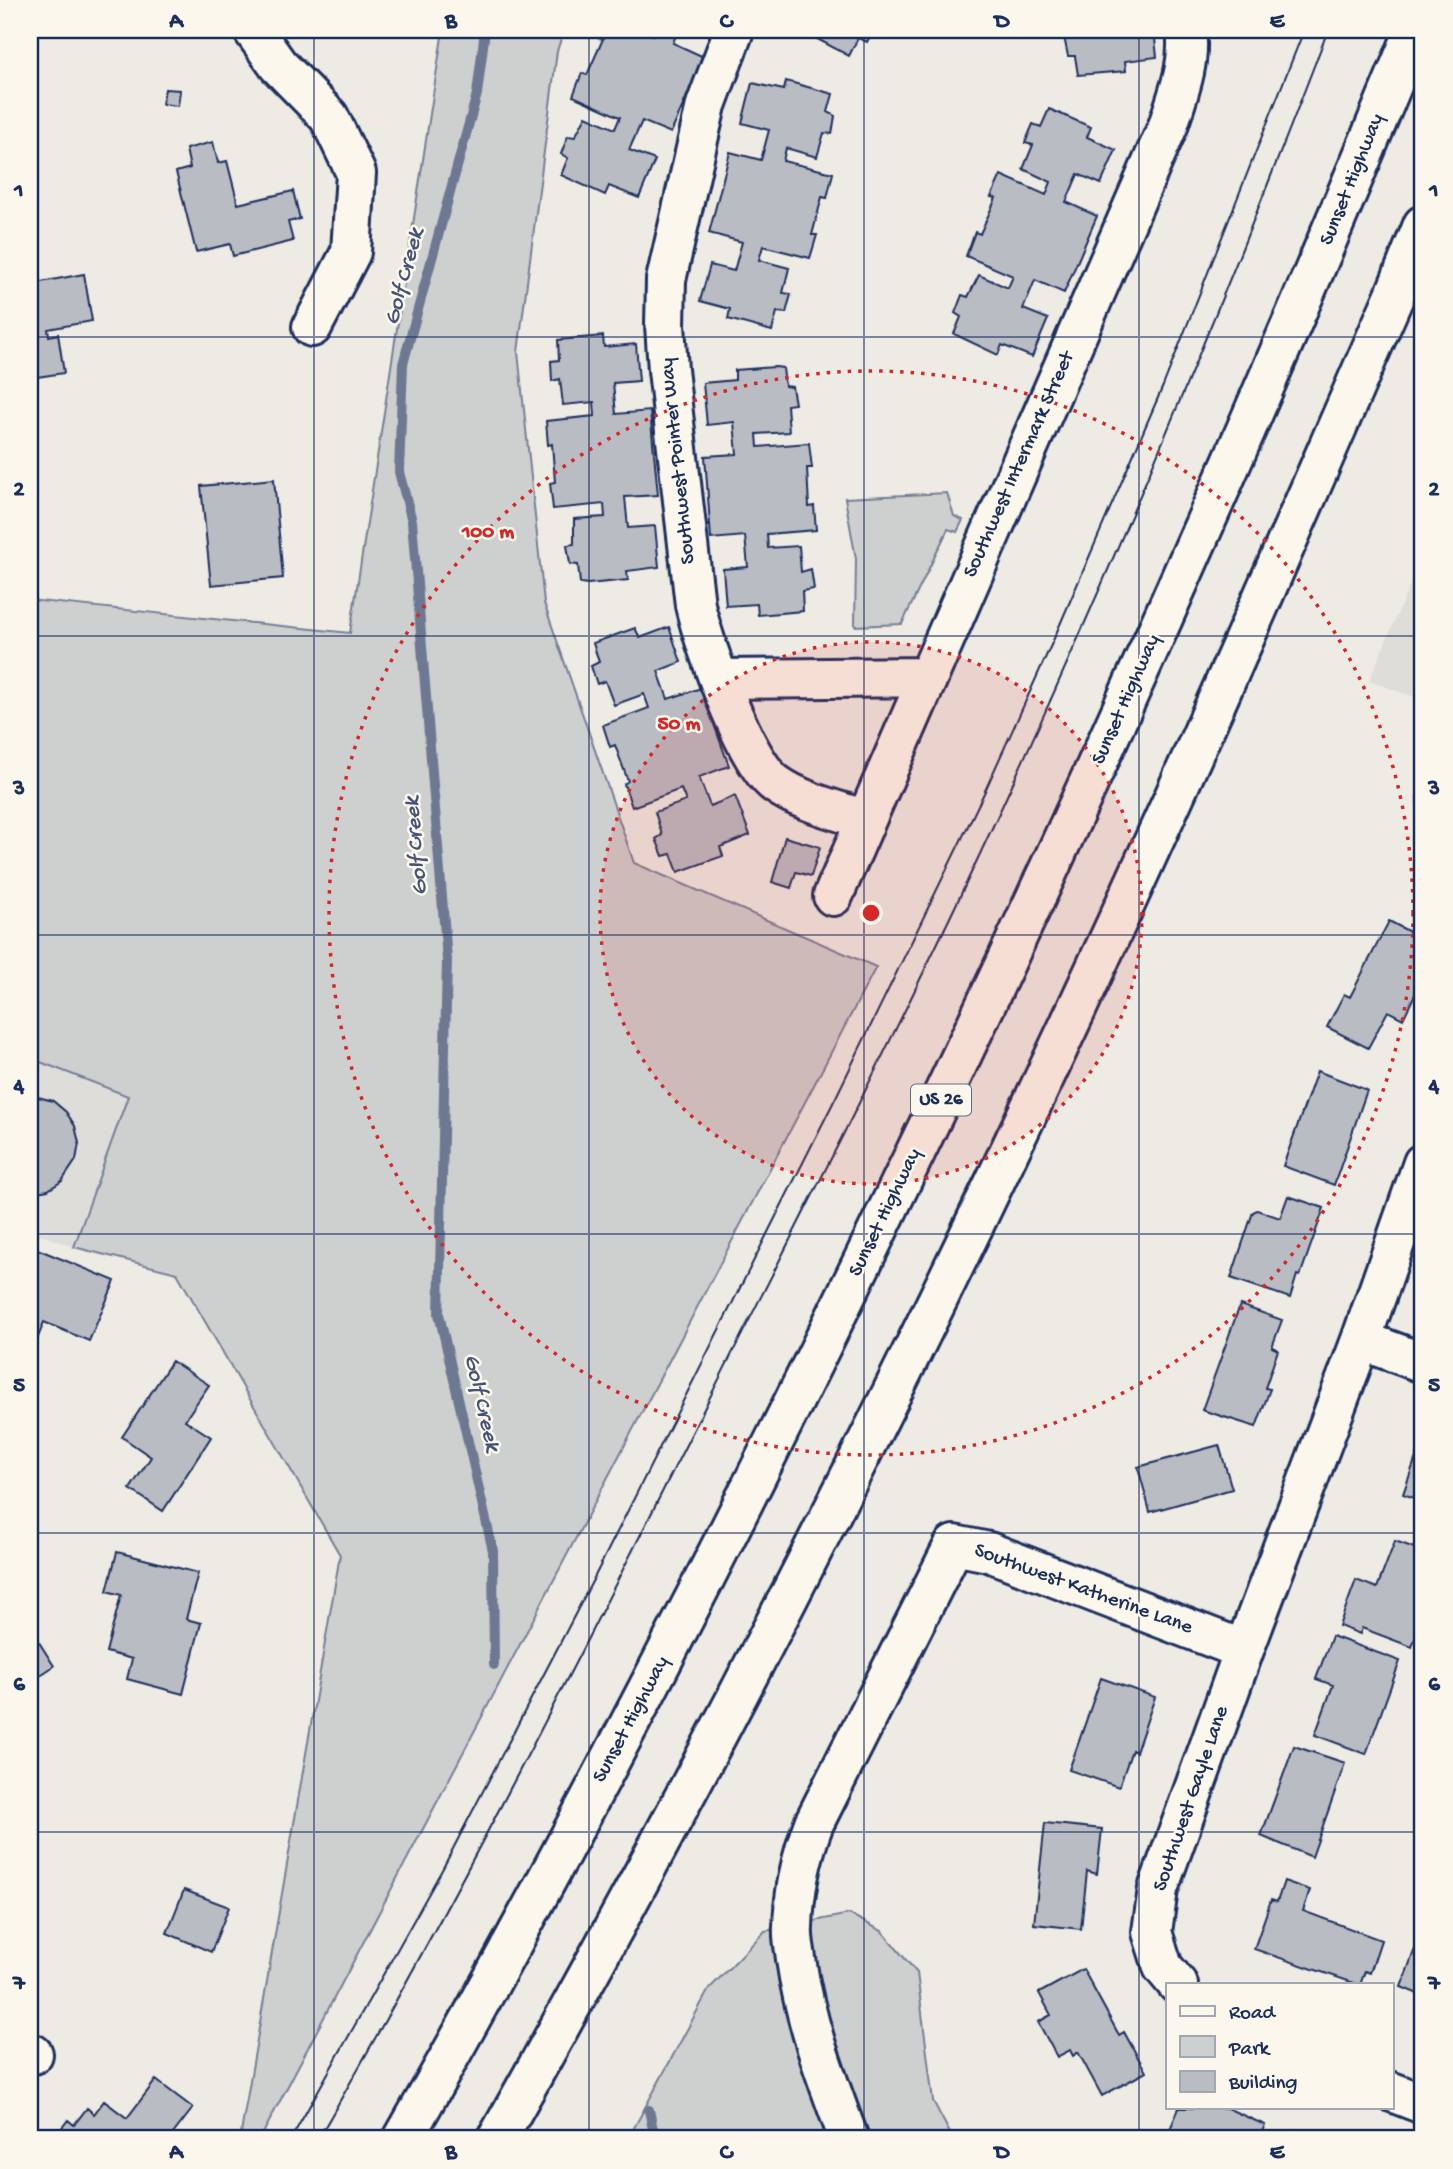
<svg xmlns="http://www.w3.org/2000/svg" width="1453" height="2169" viewBox="0 0 1453 2169" font-family="'Gochi Hand',sans-serif">
	<style>
		.built { fill: #deddda }
		.green { fill: #cecfcf; stroke: #747f96; stroke-width: 2 }
		.lines { fill: none; stroke-linecap: round; stroke-linejoin: round }
		.stream { stroke: #6d7892; stroke-width: 10 }
		.building { fill: #b9bcc3; stroke: #1b2f5e; stroke-width: 2 }
		.minor-casing { stroke: #1b2f5e; stroke-width: 44 }
		.motorway-casing { stroke: #1b2f5e; stroke-width: 44 }
		.minor { stroke: #fbf7ec; stroke-width: 38 }
		.motorway { stroke: #fbf7ec; stroke-width: 38 }
		.tram { stroke: #1b2f5e; stroke-width: 2 }
		.grid { fill: none; stroke: #1b2f5e; stroke-width: 2; stroke-opacity: 0.55 }
		.ring { fill: none; stroke: #d62828; stroke-width: 3.5; stroke-dasharray: 3.5 7 }
		.labels { text-anchor: middle; dominant-baseline: central; stroke-width: 5; stroke-linejoin: round; paint-order: stroke }
		.shield { fill: #fbf7ec; stroke: #5e6b89; stroke-width: 2 }
		.shield-label { font-size: 19px; font-weight: bold; fill: #1b2f5e }
		.street-label { font-size: 21px; fill: #1b2f5e; stroke: #fbf7ec }
		.water-label { font-size: 23px; font-style: italic; fill: #445378; stroke: #fbf7ec }
		.centre { fill: #d62828; stroke: #fbf7ec; stroke-width: 3.5 }
		.ring-label { font-size: 21px; text-anchor: middle; font-weight: bold; fill: #d62828; stroke: #fbf7ec; stroke-width: 5; stroke-linejoin: round; paint-order: stroke }
		.neatline { fill: none; stroke: #1b2f5e; stroke-width: 2.5 }
		.grid-label { font-size: 23px; text-anchor: middle; font-weight: bold; fill: #1b2f5e }
	</style>
	<rect width="100%" height="100%" fill="#eeebe4"/>
	<filter id="ink" filterUnits="userSpaceOnUse"><feTurbulence type="fractalNoise" baseFrequency=".0143" numOctaves="2"/><feDisplacementMap in="SourceGraphic" scale="14" xChannelSelector="R" yChannelSelector="G"/><feConvolveMatrix kernelMatrix="1 2 1 2 8 2 1 2 1" color-interpolation-filters="sRGB"/></filter>
	<g filter="url(#ink)">
		<!-- built -->
		<path class="built" d="M 1423,554 L 1423,700 L 1369,681 Z
			M 30,1059 L 129,1096 L 74,1247 L 30,1231 Z"/>
		<!-- green -->
		<path class="green" d="M 443,30 L 564,30 L 557,51 L 518,352 L 544,603 L 634,863 L 876,967 L 260,2139 L 240,2139 L 340,1555 L 177,1273 L 74,1247 L 128,1096 L 30,1058 L 30,600 L 350,633 Z
			M 947,493 L 954,516 L 963,520 L 957,532 L 948,529 L 902,624 L 855,626 L 856,559 L 845,498 Z
			M 849,1914 L 882,1931 L 917,1973 L 933,2101 L 953,2139 L 628,2139 L 709,1989 L 765,1931 Z"/>
		<g class="lines">
			<!-- stream -->
			<path class="stream" d="M 485,30 L 477,94 L 403,364 L 399,472 L 412,521 L 447,960 L 439,1314 L 493,1551 L 494,1665
				M 649,2110 L 655,2139"/>
		</g>
		<!-- building -->
		<path class="building" d="M 601,30 L 640,30 L 653,35 L 655,30 L 678,30 L 673,43 L 704,57 L 671,133 L 642,121 L 629,150 L 655,160 L 639,198 L 609,186 L 605,195 L 561,175 L 568,158 L 561,154 L 568,136 L 575,137 L 586,116 L 615,129 L 620,117 L 573,96 L 582,73 L 587,75 L 603,39 L 598,38 Z
			M 810,30 L 873,30 L 867,42 L 858,38 L 849,56 L 808,34 Z
			M 1071,30 L 1154,30 L 1157,57 L 1125,61 L 1126,71 L 1078,75 L 1075,56 L 1068,56 L 1064,37 L 1071,35 Z
			M 786,81 L 833,94 L 828,112 L 835,116 L 832,134 L 824,133 L 817,157 L 786,148 L 783,161 L 833,173 L 827,198 L 822,197 L 812,235 L 817,235 L 810,258 L 763,246 L 759,260 L 789,268 L 783,293 L 791,294 L 786,313 L 777,312 L 772,331 L 728,319 L 730,309 L 700,301 L 710,265 L 734,271 L 742,242 L 709,233 L 730,152 L 761,160 L 769,130 L 742,123 L 752,83 L 784,90 Z
			M 165,89 L 180,90 L 178,106 L 162,104 Z
			M 1049,109 L 1091,127 L 1087,137 L 1116,150 L 1101,184 L 1078,174 L 1066,202 L 1097,216 L 1064,293 L 1035,280 L 1023,309 L 1048,319 L 1032,357 L 1002,345 L 998,355 L 954,334 L 961,317 L 955,313 L 962,295 L 968,297 L 979,275 L 1008,288 L 1013,276 L 966,256 L 975,232 L 980,234 L 996,198 L 991,197 L 1001,175 L 1046,195 L 1051,182 L 1023,169 L 1033,145 L 1025,143 L 1033,124 L 1041,127 Z
			M 213,142 L 218,163 L 227,161 L 238,204 L 293,191 L 300,219 L 288,222 L 293,241 L 233,256 L 230,244 L 196,252 L 176,172 L 190,168 L 186,149 Z
			M 84,274 L 92,321 L 48,329 L 49,336 L 58,334 L 64,373 L 30,378 L 30,284 Z
			M 603,336 L 604,347 L 636,344 L 639,381 L 613,383 L 616,414 L 650,411 L 658,495 L 625,497 L 628,528 L 655,526 L 659,567 L 627,571 L 628,580 L 588,584 L 580,583 L 578,565 L 570,564 L 567,545 L 574,544 L 574,519 L 605,517 L 604,504 L 553,509 L 550,483 L 555,482 L 552,444 L 548,445 L 546,421 L 595,416 L 594,402 L 563,405 L 560,379 L 552,381 L 551,361 L 559,360 L 558,340 Z
			M 775,367 L 783,368 L 785,386 L 792,387 L 795,404 L 787,405 L 789,432 L 757,434 L 758,447 L 809,443 L 812,468 L 807,468 L 809,507 L 814,506 L 816,530 L 767,534 L 768,548 L 799,546 L 801,572 L 811,569 L 814,589 L 802,591 L 803,611 L 758,615 L 757,604 L 726,606 L 723,569 L 748,567 L 745,536 L 711,539 L 705,456 L 737,454 L 734,422 L 707,425 L 703,383 L 735,380 L 735,370 Z
			M 274,479 L 283,578 L 211,585 L 201,486 Z
			M 669,627 L 681,662 L 658,671 L 668,699 L 701,688 L 729,766 L 699,777 L 710,806 L 735,796 L 750,835 L 720,847 L 723,856 L 678,872 L 671,854 L 663,856 L 656,839 L 662,835 L 655,812 L 686,801 L 681,789 L 632,807 L 624,784 L 628,781 L 615,745 L 610,747 L 603,725 L 649,708 L 644,694 L 614,705 L 605,681 L 597,684 L 591,666 L 599,662 L 593,643 L 635,628 L 640,638 Z
			M 1417,797 L 1423,797 L 1423,821 L 1423,819 L 1419,819 Z
			M 785,837 L 820,847 L 811,876 L 796,872 L 791,888 L 772,882 Z
			M 1389,921 L 1423,939 L 1423,978 L 1403,1019 L 1388,1011 L 1368,1048 L 1327,1027 L 1344,994 L 1350,997 Z
			M 1317,1071 L 1367,1090 L 1334,1185 L 1283,1166 Z
			M 30,1095 L 53,1101 L 66,1112 L 75,1126 L 79,1143 L 76,1160 L 62,1181 L 48,1190 L 31,1193 Z
			M 1288,1196 L 1324,1208 L 1300,1276 L 1297,1275 L 1290,1298 L 1231,1278 L 1253,1212 L 1257,1210 L 1280,1218 Z
			M 30,1246 L 115,1281 L 89,1341 L 44,1322 L 37,1340 L 30,1337 Z
			M 1240,1305 L 1282,1320 L 1272,1347 L 1278,1350 L 1265,1388 L 1270,1389 L 1256,1427 L 1202,1410 Z
			M 172,1361 L 209,1385 L 185,1420 L 211,1437 L 163,1511 L 130,1489 L 151,1457 L 122,1437 Z
			M 1219,1445 L 1232,1489 L 1150,1512 L 1138,1467 Z
			M 1419,1449 L 1423,1450 L 1423,1501 L 1403,1494 Z
			M 1395,1541 L 1423,1551 L 1423,1617 L 1412,1647 L 1362,1628 L 1360,1634 L 1339,1626 L 1356,1580 L 1377,1588 Z
			M 117,1552 L 198,1573 L 186,1619 L 201,1623 L 183,1694 L 127,1679 L 132,1659 L 106,1652 L 121,1595 L 107,1591 Z
			M 30,1628 L 54,1666 L 30,1682 Z
			M 1332,1636 L 1400,1661 L 1366,1754 L 1315,1735 L 1333,1685 L 1316,1679 Z
			M 1101,1678 L 1155,1697 L 1136,1752 L 1132,1750 L 1119,1787 L 1069,1770 Z
			M 1294,1746 L 1345,1763 L 1312,1857 L 1261,1836 Z
			M 1045,1823 L 1102,1829 L 1097,1874 L 1087,1871 L 1081,1929 L 1034,1924 Z
			M 1284,1881 L 1310,1890 L 1303,1911 L 1381,1940 L 1370,1973 L 1365,1971 L 1360,1985 L 1254,1949 L 1271,1900 L 1277,1902 Z
			M 184,1890 L 229,1907 L 211,1952 L 167,1933 Z
			M 1420,1935 L 1423,1937 L 1423,1996 L 1401,1987 Z
			M 1083,1969 L 1119,2035 L 1124,2032 L 1146,2072 L 1102,2096 L 1078,2052 L 1073,2056 L 1070,2050 L 1057,2057 L 1038,2022 L 1051,2015 L 1039,1993 Z
			M 156,2080 L 193,2108 L 169,2139 L 53,2139 L 68,2120 L 74,2125 L 87,2108 L 94,2114 L 104,2101 L 127,2118 Z
			M 1179,2108 L 1227,2108 L 1265,2125 L 1259,2139 L 1179,2139 L 1168,2134 Z
			M 1294,2130 L 1322,2139 L 1291,2139 Z"/>
		<g class="lines">
			<!-- minor casing -->
			<g class="minor-casing">
				<path id="minor" d="M 253,30 L 278,65 L 329,117 L 356,173 L 351,252 L 312,327
					M 734,30 L 706,105 L 666,280 L 665,325 L 668,370 L 695,605 C 704,645 745,762 776,784 C 801,802 837,810 866,820
					M 720,679 L 928,677
					M 833,896 L 1168,126 C 1178,94 1191,63 1186,30
					M 1361,1340 L 1423,1363
					M 1178,1985 L 1163,1967 L 1152,1932 L 1158,1889 L 1244,1650 L 1361,1340 L 1423,1163
					M 30,2053 L 33,2054
					M 1392,2092 L 1423,2104
					M 849,2139 C 827,2080 805,2022 796,1959 C 795,1949 792,1938 793,1927 C 794,1891 801,1857 814,1823 L 954,1545 L 989,1552 L 1244,1650"/>
			</g>
			<!-- motorway casing -->
			<g class="motorway-casing">
				<path id="motorway" d="M 403,2139 C 572,1843 728,1539 877,1232 C 1069,837 1248,436 1415,30
					M 497,2139 C 743,1703 968,1253 1174,797 C 1249,631 1321,463 1394,297 L 1423,225"/>
			</g>
			<!-- minor -->
			<use href="#minor" class="minor"/>
			<!-- motorway -->
			<use href="#motorway" class="motorway"/>
			<!-- tram -->
			<path class="tram" d="M 291,2139 L 443,1868 L 595,1576 L 836,1097 L 984,793 L 1052,643 L 1163,386 L 1304,30
				M 318,2139 C 457,1898 583,1650 708,1401 C 809,1202 912,1003 1005,800 C 1122,547 1228,290 1328,30"/>
		</g>
	</g>
	<!-- grid -->
	<path class="grid" d="M 314,30 L 314,2139M 589,30 L 589,2139M 864,30 L 864,2139M 1139,30 L 1139,2139M 30,337 L 1423,337M 30,636 L 1423,636M 30,935 L 1423,935M 30,1234 L 1423,1234M 30,1533 L 1423,1533M 30,1832 L 1423,1832"/>
	<!-- distance rings -->
	<circle cx="871" cy="913" r="271" fill="#d62828" fill-opacity=".12"/>
	<g class="ring">
		<circle cx="871" cy="913" r="271"/>
		<circle cx="871" cy="913" r="542"/>
	</g>
	<g class="labels">
		<!-- shield labels -->
		<rect class="shield" x="911" y="1084.5" width="60" height="31" rx="5"/>
		<g class="shield-label">
			<text x="941" y="1100">US 26</text>
		</g>
		<!-- street labels -->
		<g class="street-label">
			<text transform="translate(1353 180) rotate(-68)">Sunset Highway</text>
			<text transform="translate(679 461) rotate(-96)">Southwest Pointer Way</text>
			<text transform="translate(1020 465) rotate(-66)">Southwest Intermark Street</text>
			<text transform="translate(1127 700) rotate(-66)">Sunset Highway</text>
			<text transform="translate(886 1213) rotate(-64)">Sunset Highway</text>
			<text transform="translate(1083 1590) rotate(20)">Southwest Katherine Lane</text>
			<text transform="translate(632 1720) rotate(-62)">Sunset Highway</text>
			<text transform="translate(1192 1799) rotate(-71)">Southwest Gayle Lane</text>
		</g>
		<!-- water labels -->
		<g class="water-label">
			<text transform="translate(405 277) rotate(-75)">Golf Creek</text>
			<text transform="translate(417 846) rotate(-95)">Golf Creek</text>
			<text transform="translate(481 1403) rotate(77)">Golf Creek</text>
		</g>
	</g>
	<circle cx="871" cy="913" r="10" class="centre"/>
	<g class="ring-label">
		<text x="488" y="537">100 m</text>
		<text x="679" y="729">50 m</text>
	</g>
	<!-- margin -->
	<rect width="1453" height="2169" fill="none" stroke="#fbf7ec" stroke-width="77"/>
	<!-- legend -->
	<rect x="1166" y="1983" width="228" height="126" fill="#fbf7ec" stroke="#a1a7b3" stroke-width="2"/>
	<rect x="1180" y="2006" width="35" height="10" fill="#fbf7ec" stroke="#a1a7b3" stroke-width="2"/>
	<text x="1229" y="2018" font-size="21" fill="#1b2f5e">Road</text>
	<rect x="1180" y="2036" width="35" height="21" fill="#cecfcf" stroke="#a1a7b3" stroke-width="2"/>
	<text x="1229" y="2054" font-size="21" fill="#1b2f5e">Park</text>
	<rect x="1180" y="2071" width="35" height="21" fill="#b9bcc3" stroke="#a1a7b3" stroke-width="2"/>
	<text x="1229" y="2088" font-size="21" fill="#1b2f5e">Building</text>
	<rect x="38" y="38" width="1376" height="2092" class="neatline"/>
	<g class="grid-label">
		<text x="176" y="27">A</text>
		<text x="451" y="27">B</text>
		<text x="726" y="27">C</text>
		<text x="1002" y="27">D</text>
		<text x="1277" y="27">E</text>
		<text x="19" y="196">1</text>
		<text x="1434" y="196">1</text>
		<text x="19" y="495">2</text>
		<text x="1434" y="495">2</text>
		<text x="19" y="794">3</text>
		<text x="1434" y="794">3</text>
		<text x="19" y="1092">4</text>
		<text x="1434" y="1092">4</text>
		<text x="19" y="1391">5</text>
		<text x="1434" y="1391">5</text>
		<text x="19" y="1690">6</text>
		<text x="1434" y="1690">6</text>
		<text x="19" y="1989">7</text>
		<text x="1434" y="1989">7</text>
		<text x="176" y="2158">A</text>
		<text x="451" y="2158">B</text>
		<text x="726" y="2158">C</text>
		<text x="1002" y="2158">D</text>
		<text x="1277" y="2158">E</text>
	</g>
</svg>
